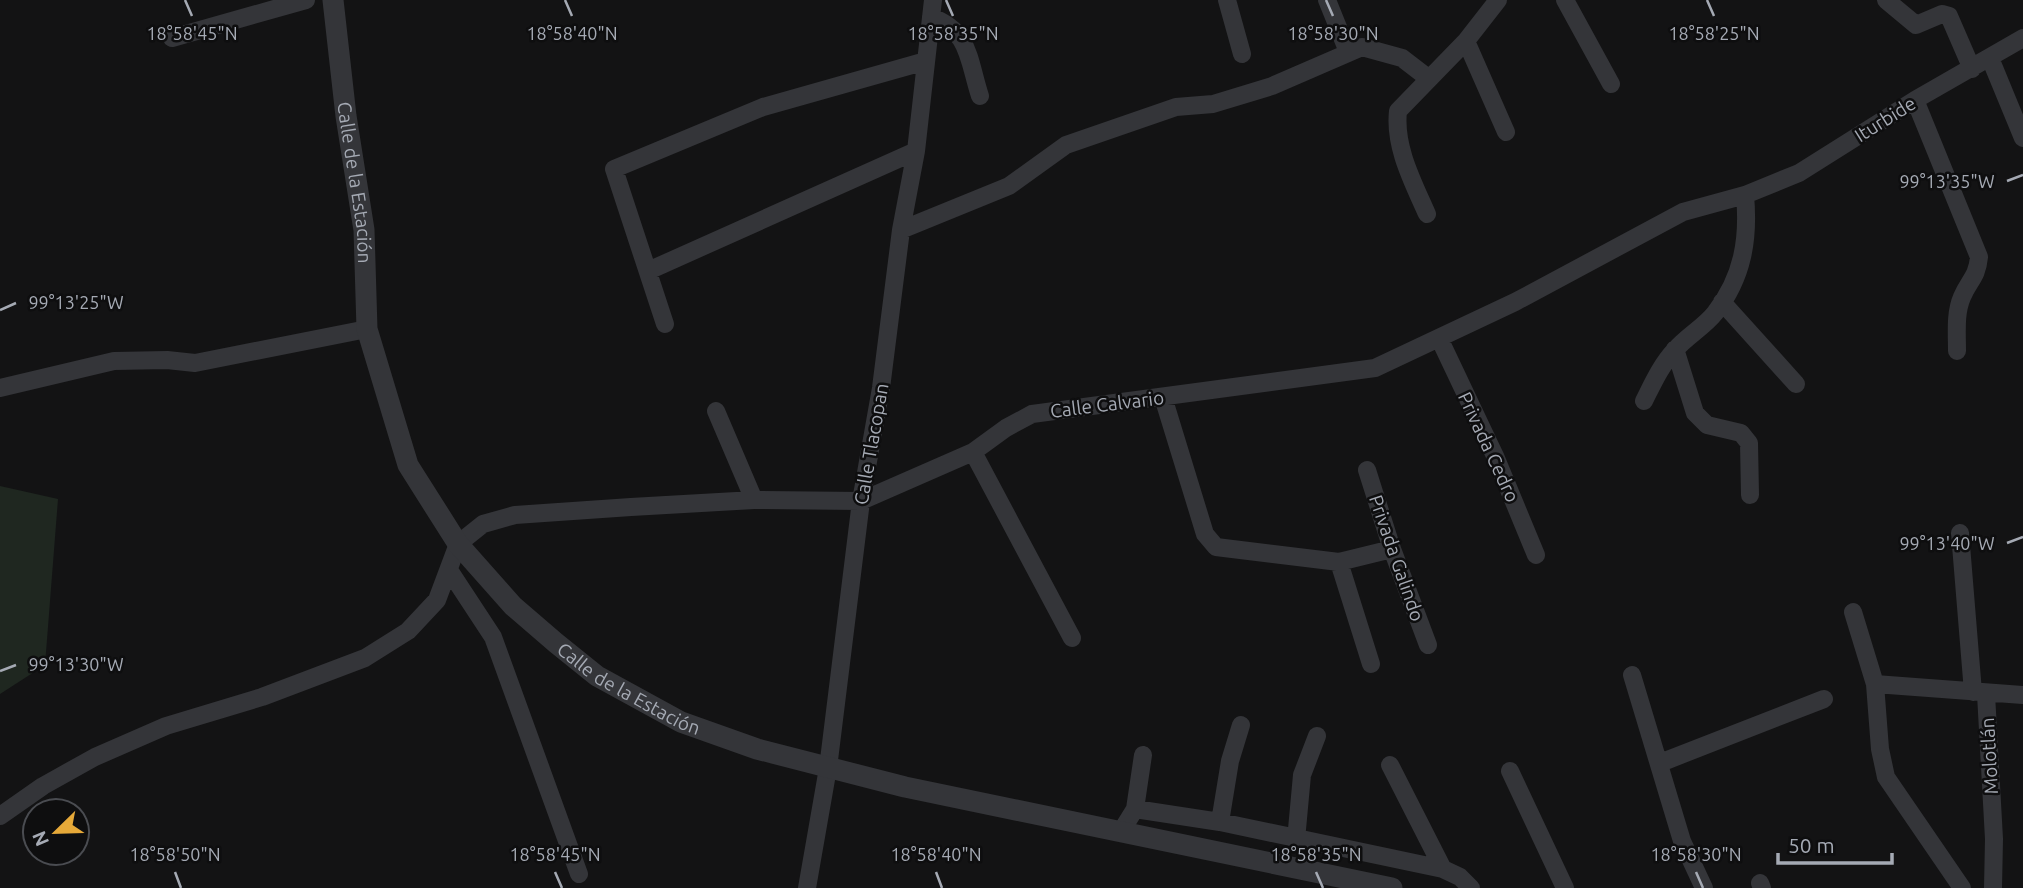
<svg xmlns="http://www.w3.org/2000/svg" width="2023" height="888" viewBox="0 0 2023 888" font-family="Ubuntu,sans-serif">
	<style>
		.green { fill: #1f2720 }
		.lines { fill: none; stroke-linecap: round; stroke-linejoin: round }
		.minor { stroke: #343539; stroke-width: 18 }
		.tertiary { stroke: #343539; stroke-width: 21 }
		.ticks { fill: none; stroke: #a5aab4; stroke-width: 2.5 }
		.labels { text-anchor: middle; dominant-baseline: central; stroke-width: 5; stroke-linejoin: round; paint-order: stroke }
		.street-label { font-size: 19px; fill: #a5aab4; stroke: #0e0e0f }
		.ticks-label { font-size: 18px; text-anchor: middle; fill: #a5aab4; stroke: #0e0e0f; stroke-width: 5; stroke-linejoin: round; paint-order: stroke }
	</style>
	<rect width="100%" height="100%" fill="#131314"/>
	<!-- green -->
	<path class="green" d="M 0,486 L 58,499 L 45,665 L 0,694 Z"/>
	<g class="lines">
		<!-- minor -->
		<path class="minor" d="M 1227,0 L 1242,54
			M 1327,0 L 1348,52
			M 1565,0 L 1611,84
			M 1886,0 L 1916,25 L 1942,14 L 1949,16 L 1972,69
			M 931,17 C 970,31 968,59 980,96
			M 172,38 L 306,0
			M 1466,41 L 1506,132
			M 1990,58 L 2023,138
			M 1915,100 L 1979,257 C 1977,278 1969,280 1962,297 C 1955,313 1957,333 1957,351
			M 1427,214 C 1413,182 1394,147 1398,111 L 1466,41 L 1498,0
			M 901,230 L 1009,186 L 1066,145 L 1176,107 L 1213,104 L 1272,86 L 1362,47 L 1402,58 L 1428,78
			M 648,271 L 916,151
			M 1722,302 L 1796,384
			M 665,324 L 614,169 L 763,107 L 926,61
			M 1440,340 L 1495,456 L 1536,555
			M 1675,349 L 1695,413 L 1707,425 L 1741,433 L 1749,443 L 1750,495
			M 0,388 L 114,361 L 167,360 L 195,363 L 367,329
			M 1163,397 L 1205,534 L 1216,547 L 1339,562 L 1392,549
			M 1644,401 C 1653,383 1661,365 1675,350 C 1687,336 1704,327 1715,313 C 1743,277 1749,239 1745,195
			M 716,411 L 754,500
			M 973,452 L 1072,638
			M 1367,470 L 1392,549 L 1428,645
			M 1960,533 L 1973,692
			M 1339,562 L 1371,664
			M 449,570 L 493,637 L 579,874
			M 1853,612 L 1875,684 L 1880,749 L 1886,777 L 1962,888
			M 1632,675 L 1682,841 L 1704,888
			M 1875,684 L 2023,695
			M 1986,694 L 1994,839 L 1993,888
			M 1660,763 L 1824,699
			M 1390,765 L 1443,869
			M 1510,771 L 1565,888
			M 1135,809 L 1143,755
			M 0,816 L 43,786 L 95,757 L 166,726 L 262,697 L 365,658 L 408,631 L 437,600 L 458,544 L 483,524 L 515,515 L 631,507 L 754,500 L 861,501 L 973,452 L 1006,428 L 1032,414 L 1375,368 L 1515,302 L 1683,212 L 1745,195 L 1799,173 L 1915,100 L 2023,38
			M 1220,822 L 1230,761 L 1241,725
			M 1122,830 L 1135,809 L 1220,822 L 1443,869 L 1460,877 L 1471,888
			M 1296,840 L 1302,775 L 1317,736
			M 1760,883 L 1762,888
			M 807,888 L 828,768 L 861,501 L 881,388 L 901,230 L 916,151 L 933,0"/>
		<!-- tertiary -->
		<path class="tertiary" id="s1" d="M 333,0 L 346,116 L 364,230 L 367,329 L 408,465 L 458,544 L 513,606 L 556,643 L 597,676 L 681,722 L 757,749 L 905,787 L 1392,888"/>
	</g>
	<!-- ticks -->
	<path class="ticks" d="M 185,0 L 192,16M 565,0 L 572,16M 946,0 L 953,16M 1326,0 L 1333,16M 1707,0 L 1714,16M 2007,181 L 2023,175M 0,310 L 16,303M 2007,543 L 2023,537M 0,671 L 16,665M 175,872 L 181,888M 555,872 L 562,888M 936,872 L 942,888M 1316,872 L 1323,888M 1696,872 L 1703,888"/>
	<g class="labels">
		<!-- street labels -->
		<g class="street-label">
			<text transform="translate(1885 119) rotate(-32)">Iturbide</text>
			<text stroke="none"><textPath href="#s1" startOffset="184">Calle de la Estación</textPath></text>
			<text transform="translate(1107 404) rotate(-7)">Calle Calvario</text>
			<text transform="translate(871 444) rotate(-80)">Calle Tlacopan</text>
			<text transform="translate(1489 447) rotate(65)">Privada Cedro</text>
			<text transform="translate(1397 558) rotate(71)">Privada Galindo</text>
			<text stroke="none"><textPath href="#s1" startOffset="793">Calle de la Estación</textPath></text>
			<text transform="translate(1989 756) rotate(-93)">Molotlán</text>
		</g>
	</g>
	<g class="ticks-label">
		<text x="192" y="40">18°58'45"N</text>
		<text x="572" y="40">18°58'40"N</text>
		<text x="953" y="40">18°58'35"N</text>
		<text x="1333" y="40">18°58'30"N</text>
		<text x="1714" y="40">18°58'25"N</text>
		<text x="1947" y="188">99°13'35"W</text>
		<text x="76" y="309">99°13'25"W</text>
		<text x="1947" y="550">99°13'40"W</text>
		<text x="76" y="671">99°13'30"W</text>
		<text x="175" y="861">18°58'50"N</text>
		<text x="555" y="861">18°58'45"N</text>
		<text x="936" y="861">18°58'40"N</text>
		<text x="1316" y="861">18°58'35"N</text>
		<text x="1696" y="861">18°58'30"N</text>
	</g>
	<!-- north arrow -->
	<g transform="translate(56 832) rotate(247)"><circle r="33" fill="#0e0e0f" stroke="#4a4c51" stroke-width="2"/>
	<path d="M0-5L12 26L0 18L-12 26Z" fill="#e6a939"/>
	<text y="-10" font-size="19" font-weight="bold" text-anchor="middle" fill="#a5aab4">N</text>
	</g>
	<!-- scale -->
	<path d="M1778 853v10h114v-10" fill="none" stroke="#a5aab4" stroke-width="3.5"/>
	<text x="1788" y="853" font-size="21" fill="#a5aab4" stroke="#0e0e0f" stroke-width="5" paint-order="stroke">50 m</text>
</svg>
